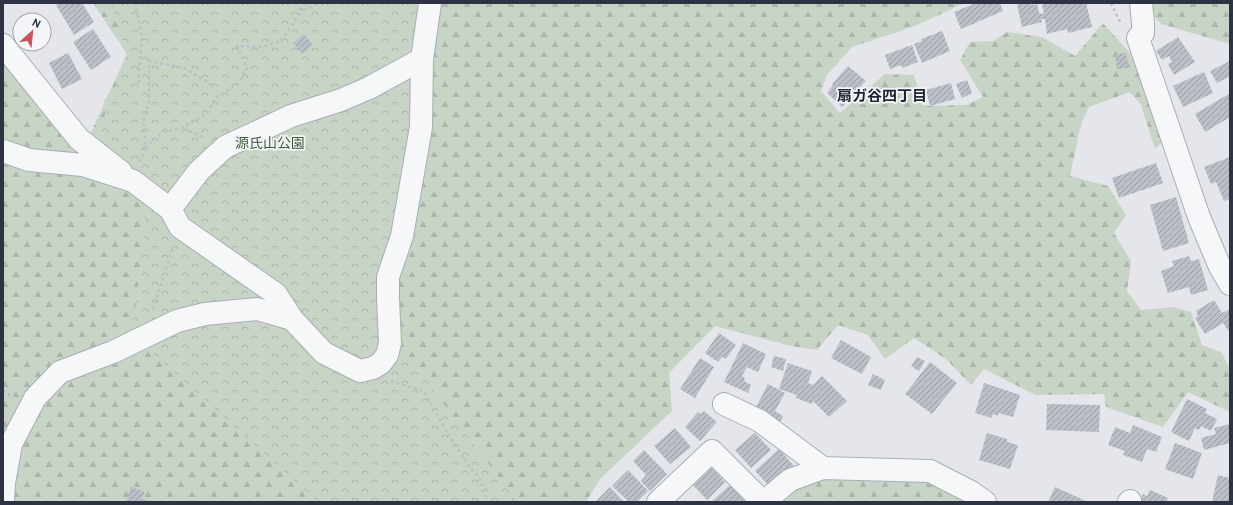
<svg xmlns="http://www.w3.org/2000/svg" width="1233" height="505" viewBox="0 0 1233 505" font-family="Overpass,'Noto Sans JP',sans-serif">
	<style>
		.forest { fill: url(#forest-firs) }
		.park { fill: url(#park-crowns) }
		.building { fill: url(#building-hatch) }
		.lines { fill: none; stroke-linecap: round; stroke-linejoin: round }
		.minor-casing { stroke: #a9adb5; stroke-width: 24 }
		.path { stroke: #bec0c6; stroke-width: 2.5; stroke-dasharray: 3 3; stroke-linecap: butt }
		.minor { stroke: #f6f7f9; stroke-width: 22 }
		.labels { text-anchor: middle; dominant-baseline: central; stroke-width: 3.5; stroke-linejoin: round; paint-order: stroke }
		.park-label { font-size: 14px; fill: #3f5c3b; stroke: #f3f5f8 }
		.neighbourhood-label { font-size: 15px; font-weight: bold; fill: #1f2433; stroke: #f3f5f8 }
	</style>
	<defs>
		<pattern id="forest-firs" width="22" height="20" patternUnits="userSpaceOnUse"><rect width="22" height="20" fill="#c8d4c6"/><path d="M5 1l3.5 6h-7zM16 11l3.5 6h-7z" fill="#acb6ab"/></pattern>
		<pattern id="park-crowns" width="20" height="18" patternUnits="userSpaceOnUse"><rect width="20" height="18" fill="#c8d4c6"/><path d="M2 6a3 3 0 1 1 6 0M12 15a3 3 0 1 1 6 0" fill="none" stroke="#acb6ab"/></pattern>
		<pattern id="building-hatch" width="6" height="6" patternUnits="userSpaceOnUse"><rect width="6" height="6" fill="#bbbfc7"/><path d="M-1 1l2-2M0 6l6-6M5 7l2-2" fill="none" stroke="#989ca3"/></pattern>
	</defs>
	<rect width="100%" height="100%" fill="#e4e6eb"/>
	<!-- forest -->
	<path class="forest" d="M 93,3 L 965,3 L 915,26 L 852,47 L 827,75 L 821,91 L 840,113 L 885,74 L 914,75 L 923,106 L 966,105 L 983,97 L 960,60 L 970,42 L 993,41 L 1007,32 L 1042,37 L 1075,56 L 1103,23 L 1136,60 L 1165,139 L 1155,149 L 1141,105 L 1130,92 L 1089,107 L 1081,124 L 1070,176 L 1108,186 L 1126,215 L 1114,233 L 1131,261 L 1127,291 L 1141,310 L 1173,307 L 1191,312 L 1202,345 L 1221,352 L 1230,369 L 1230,412 L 1188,392 L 1163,427 L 1106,407 L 1104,394 L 1035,395 L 984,369 L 971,385 L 946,359 L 914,338 L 885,359 L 868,335 L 838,325 L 817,350 L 791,346 L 715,326 L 669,373 L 672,411 L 600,479 L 586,502 L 192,502 L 181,501 L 181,502 L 3,502 L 3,58 L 83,150 L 127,54 Z
		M 1143,3 L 1230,3 L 1230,44 L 1161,24 Z
		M 827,463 L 923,479 L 966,502 L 764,502 Z"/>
	<!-- park -->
	<path class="park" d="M 112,3 L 441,3 L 435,45 L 392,252 L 401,347 L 510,492 L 516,502 L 318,502 L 153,353 L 133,330 L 146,216 L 133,181 L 94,146 L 106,111 L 104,100 L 112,96 L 127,54 Z"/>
	<!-- building -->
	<path class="building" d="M 59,3 L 82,3 L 94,22 L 74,35 L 56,5 Z
		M 976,3 L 1000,3 L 1003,11 L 961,29 L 954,12 Z
		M 1024,3 L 1031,3 L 1031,5 L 1037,4 L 1039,13 L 1044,14 L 1042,5 L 1049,3 L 1086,3 L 1092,27 L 1068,33 L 1067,29 L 1047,34 L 1045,19 L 1041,19 L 1042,22 L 1022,27 L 1017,5 Z
		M 93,29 L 111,57 L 91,70 L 73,42 Z
		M 942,31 L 950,51 L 922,63 L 914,44 L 922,41 L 921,39 Z
		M 304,34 L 313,45 L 302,54 L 293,43 Z
		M 1178,37 L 1195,62 L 1174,75 L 1168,64 L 1172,62 L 1169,56 L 1162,60 L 1156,51 Z
		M 912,45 L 918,62 L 902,68 L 901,65 L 890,69 L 885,55 Z
		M 68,53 L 82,79 L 62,89 L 49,63 Z
		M 1126,53 L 1128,68 L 1117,69 L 1115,54 Z
		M 1230,61 L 1230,76 L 1217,83 L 1210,71 Z
		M 848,66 L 866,81 L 842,107 L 827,93 L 833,85 L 832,84 Z
		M 1204,72 L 1213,93 L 1183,107 L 1173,86 Z
		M 967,80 L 972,93 L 962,98 L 956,84 Z
		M 951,83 L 955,99 L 930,106 L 926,90 Z
		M 1230,93 L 1230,117 L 1205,132 L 1195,114 Z
		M 1230,157 L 1230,199 L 1224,201 L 1216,182 L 1211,184 L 1204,167 Z
		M 1156,163 L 1163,183 L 1119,198 L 1112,178 Z
		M 1176,197 L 1189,243 L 1163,251 L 1150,205 Z
		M 1189,256 L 1191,261 L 1199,259 L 1208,290 L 1191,295 L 1189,287 L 1168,293 L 1161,271 L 1174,266 L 1172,261 Z
		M 1214,300 L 1222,313 L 1230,309 L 1230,333 L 1223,323 L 1205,334 L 1195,318 L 1198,316 L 1196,311 Z
		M 719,333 L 736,345 L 726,359 L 722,357 L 718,362 L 705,353 Z
		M 841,340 L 871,357 L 862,374 L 831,358 Z
		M 743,343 L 766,354 L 758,372 L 747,367 L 742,376 L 745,378 L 744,381 L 751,385 L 748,393 L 724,382 Z
		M 774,356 L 786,359 L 783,371 L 771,367 Z
		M 917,357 L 925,361 L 919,371 L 911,366 Z
		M 700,358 L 714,367 L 695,398 L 680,389 Z
		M 930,362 L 957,383 L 932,414 L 905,394 Z
		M 788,363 L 812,371 L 808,383 L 813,385 L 822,376 L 847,401 L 829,417 L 813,401 L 812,404 L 796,398 L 797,395 L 779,389 Z
		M 873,374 L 885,380 L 881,390 L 868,385 Z
		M 984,383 L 1020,395 L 1013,417 L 999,413 L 998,416 L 993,414 L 992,418 L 975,413 Z
		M 768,384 L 785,393 L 775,411 L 783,416 L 779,424 L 754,411 Z
		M 1187,399 L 1207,409 L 1205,413 L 1217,419 L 1211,431 L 1201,426 L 1199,430 L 1195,428 L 1189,441 L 1171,432 Z
		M 1047,404 L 1100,405 L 1099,432 L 1046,430 Z
		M 704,411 L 717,422 L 700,441 L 685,427 L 698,412 L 701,414 Z
		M 1230,424 L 1230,443 L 1204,450 L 1201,438 L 1216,434 L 1214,428 Z
		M 1133,425 L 1162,437 L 1156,452 L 1147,449 L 1142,462 L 1123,455 L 1125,451 L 1108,445 L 1115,427 L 1130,433 Z
		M 675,428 L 691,447 L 670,464 L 654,446 Z
		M 755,433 L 771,450 L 751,468 L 735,450 Z
		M 987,433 L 1007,439 L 1007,442 L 1018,445 L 1010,469 L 979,460 Z
		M 1175,443 L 1202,453 L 1193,479 L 1165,469 Z
		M 779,449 L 794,466 L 770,487 L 755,471 Z
		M 644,450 L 667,474 L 650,491 L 641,481 L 646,475 L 633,461 Z
		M 711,467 L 725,482 L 707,500 L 693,485 Z
		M 628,470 L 648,491 L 637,502 L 629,502 L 612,486 Z
		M 1218,475 L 1230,478 L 1230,502 L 1212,502 Z
		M 730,485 L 746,502 L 711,502 Z
		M 131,487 L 145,492 L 142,499 L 152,502 L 126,502 Z
		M 610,487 L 624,502 L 595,502 Z
		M 1055,487 L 1084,500 L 1083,502 L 1048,502 Z
		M 1150,490 L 1168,498 L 1166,502 L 1137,502 L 1140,500 L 1143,494 L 1147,496 Z"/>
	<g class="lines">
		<!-- minor casing -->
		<g class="minor-casing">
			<path id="minor" d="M 1141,3 L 1143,23 L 1143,33 L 1138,38 L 1199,217 L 1220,267 L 1230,284
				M 3,45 L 79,139 L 121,172
				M 3,151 L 29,160 L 83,165 L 133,181 L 170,209 L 180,227 L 276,294 L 292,319
				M 170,209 L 199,171 L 225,147 L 291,116 L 341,100 L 369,88 L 422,59
				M 724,404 L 760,421 L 823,468
				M 3,500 L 4,483 L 11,444 L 35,398 L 60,372 L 113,352 L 177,321 L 205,314 L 257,309 L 292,319 L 324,353 L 360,371 L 373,368 L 381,363 L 387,355 L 390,343 L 388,298 L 388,277 L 402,236 L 421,127 L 422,59 L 430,3
				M 658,502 L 712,451 L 763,502
				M 764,502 L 790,480 L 823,468 L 930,471 L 971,492 L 985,502
				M 1129,502 L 1130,501"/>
		</g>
		<!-- path -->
		<path class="path" d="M 135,3 L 142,36 L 138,86
			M 295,3 L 302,11 L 320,3
			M 1111,3 L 1121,24
			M 189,131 L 205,138
			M 145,148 L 162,133 L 181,128 L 205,115 L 217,97 L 239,83 L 247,68 L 237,46 L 262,47 L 281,41 L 307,3
			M 140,162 L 145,148 L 144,119 L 149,102 L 149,61 L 184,68 L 214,86
			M 153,309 L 173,247
			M 391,381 L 424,391 L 445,429 L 470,468 L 479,477 L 485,493 L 486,502
			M 3,390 L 6,393 L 12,396"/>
		<!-- minor -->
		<use href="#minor" class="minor"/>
	</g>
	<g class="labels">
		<!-- park labels -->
		<g class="park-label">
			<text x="270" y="144">源氏山公園</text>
		</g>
		<!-- neighbourhood labels -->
		<g class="neighbourhood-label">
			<text x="882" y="97">扇ガ谷四丁目</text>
		</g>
	</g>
	<!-- border -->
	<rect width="1233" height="505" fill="none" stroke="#2d3342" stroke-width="8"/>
	<!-- north arrow -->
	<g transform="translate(32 32) rotate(27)"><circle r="19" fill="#f3f5f8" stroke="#a4a7af"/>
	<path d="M0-3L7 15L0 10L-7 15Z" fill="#c4545d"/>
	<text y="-6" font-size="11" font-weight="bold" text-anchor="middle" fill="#2d3342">N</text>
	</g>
</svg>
